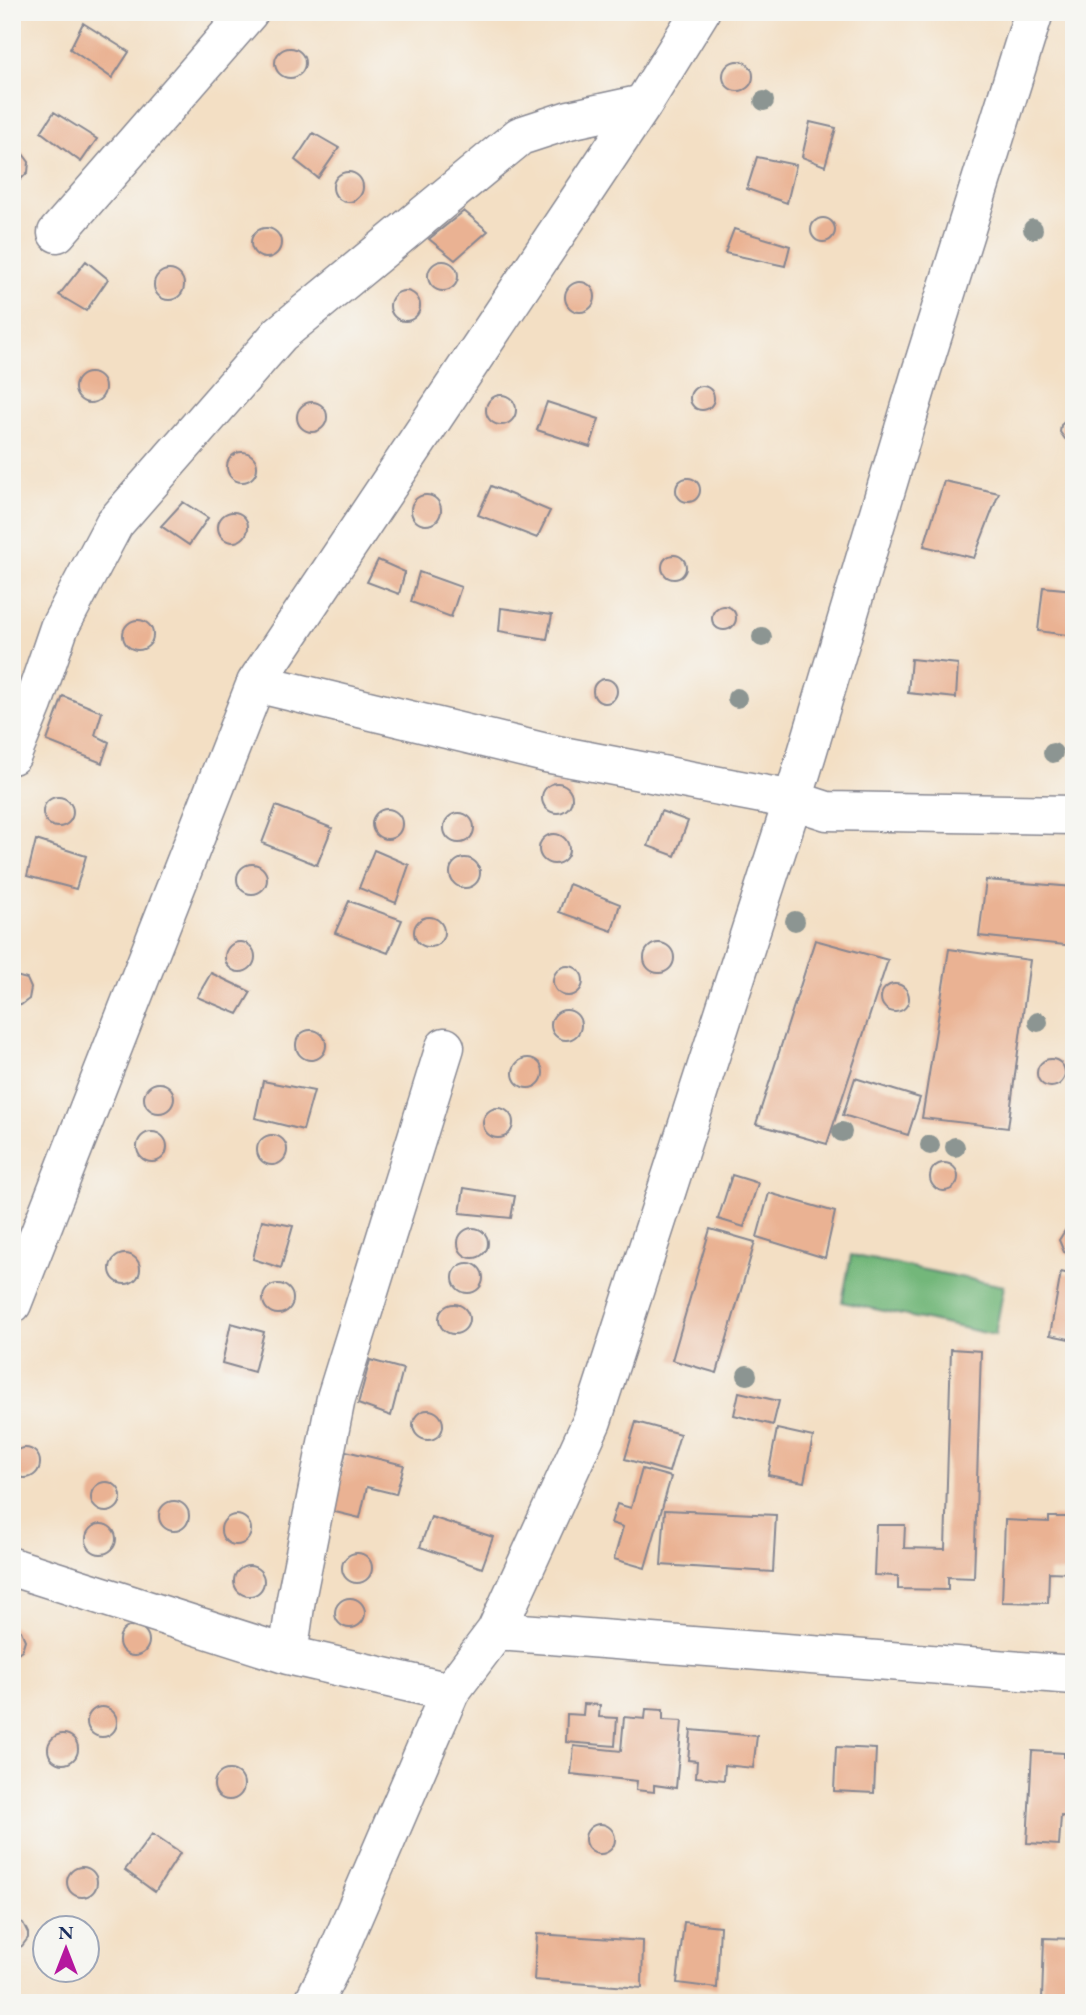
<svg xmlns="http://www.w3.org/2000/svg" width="1086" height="2015" viewBox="0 0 1086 2015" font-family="'EB Garamond',serif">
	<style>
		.forest { fill: #73b77a; stroke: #47736c; stroke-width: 2 }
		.building { fill: #eab293 }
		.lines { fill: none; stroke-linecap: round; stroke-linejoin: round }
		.minor-casing { stroke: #878791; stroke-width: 41 }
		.minor { stroke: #fff; stroke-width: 38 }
		.tree { fill: #8c9592 }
	</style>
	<rect width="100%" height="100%" fill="#f6f6f2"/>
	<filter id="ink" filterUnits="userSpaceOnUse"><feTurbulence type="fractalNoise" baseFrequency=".0143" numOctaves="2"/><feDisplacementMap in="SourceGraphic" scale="14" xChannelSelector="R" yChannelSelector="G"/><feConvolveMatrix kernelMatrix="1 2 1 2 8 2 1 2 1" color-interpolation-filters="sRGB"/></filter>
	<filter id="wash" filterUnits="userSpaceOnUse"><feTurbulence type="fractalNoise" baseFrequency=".00686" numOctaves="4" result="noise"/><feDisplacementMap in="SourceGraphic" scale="28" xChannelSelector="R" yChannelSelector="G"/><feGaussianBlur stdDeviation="1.57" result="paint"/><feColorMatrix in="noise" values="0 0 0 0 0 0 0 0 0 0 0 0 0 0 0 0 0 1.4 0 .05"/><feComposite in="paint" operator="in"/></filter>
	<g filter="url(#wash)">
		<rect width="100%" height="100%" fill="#f3dfc4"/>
		<!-- forest -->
		<path class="forest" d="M 851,1255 L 1004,1286 L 995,1335 L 842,1302 Z"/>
		<g id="blocks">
			<!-- building -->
			<path class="building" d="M 83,23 L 129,52 L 112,78 L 70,49 Z
				M275 63a15 15 0 1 1 30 0a15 15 0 1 1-30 0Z
				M723 76a15 15 0 1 1 30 0a15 15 0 1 1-30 0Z
				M 54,112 L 97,139 L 81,162 L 41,132 Z
				M 810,122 L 836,128 L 825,166 L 802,157 Z
				M 313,133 L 339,148 L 318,178 L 295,160 Z
				M 12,151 L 23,154 L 29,162 L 28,172 L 20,180 L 15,181 L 12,181 Z
				M 757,157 L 796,165 L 787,203 L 747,189 Z
				M333 187a15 15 0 1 1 30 0a15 15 0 1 1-30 0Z
				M 464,211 L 488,231 L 455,260 L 429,239 Z
				M811 230a12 12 0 1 1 24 0a12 12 0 1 1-24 0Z
				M251 243a15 15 0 1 1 30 0a15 15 0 1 1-30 0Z
				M 734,229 L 790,246 L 785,266 L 725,253 Z
				M428 276a15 15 0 1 1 30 0a15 15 0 1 1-30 0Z
				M 86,261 L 108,279 L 86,311 L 59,295 Z
				M154 285a15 15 0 1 1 30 0a15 15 0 1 1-30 0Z
				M565 297a15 15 0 1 1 30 0a15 15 0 1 1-30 0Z
				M390 306a15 15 0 1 1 30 0a15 15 0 1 1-30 0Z
				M75 388a15 15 0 1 1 30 0a15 15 0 1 1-30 0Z
				M690 398a12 12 0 1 1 24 0a12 12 0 1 1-24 0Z
				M486 410a15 15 0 1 1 30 0a15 15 0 1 1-30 0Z
				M297 417a15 15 0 1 1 30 0a15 15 0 1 1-30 0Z
				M 547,402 L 599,419 L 590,447 L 537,430 Z
				M 1069,418 L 1074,418 L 1074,442 L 1065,439 L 1060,432 L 1061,425 Z
				M227 467a15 15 0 1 1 30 0a15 15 0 1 1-30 0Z
				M676 490a12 12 0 1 1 24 0a12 12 0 1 1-24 0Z
				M 944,481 L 999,493 L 974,558 L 924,546 Z
				M 491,486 L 550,511 L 537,538 L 478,515 Z
				M411 510a15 15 0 1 1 30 0a15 15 0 1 1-30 0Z
				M 183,502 L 208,518 L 189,545 L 161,526 Z
				M218 527a15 15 0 1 1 30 0a15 15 0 1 1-30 0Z
				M662 567a12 12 0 1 1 24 0a12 12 0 1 1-24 0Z
				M 378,560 L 405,572 L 399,594 L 367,582 Z
				M 419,572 L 461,587 L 451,617 L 411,602 Z
				M 1043,587 L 1074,590 L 1074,636 L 1038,631 Z
				M712 618a12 12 0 1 1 24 0a12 12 0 1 1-24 0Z
				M 501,608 L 552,615 L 547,639 L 499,631 Z
				M123 635a15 15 0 1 1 30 0a15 15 0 1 1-30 0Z
				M 911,659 L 958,664 L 956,698 L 908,693 Z
				M593 691a12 12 0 1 1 24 0a12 12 0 1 1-24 0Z
				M 63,696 L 102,712 L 95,735 L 109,742 L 102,763 L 47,741 Z
				M542 798a15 15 0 1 1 30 0a15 15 0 1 1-30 0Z
				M43 812a15 15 0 1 1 30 0a15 15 0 1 1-30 0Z
				M 276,806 L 332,828 L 317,865 L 262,843 Z
				M372 824a15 15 0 1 1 30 0a15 15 0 1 1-30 0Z
				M 661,811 L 688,821 L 675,856 L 648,846 Z
				M444 828a15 15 0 1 1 30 0a15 15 0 1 1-30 0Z
				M539 849a15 15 0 1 1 30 0a15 15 0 1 1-30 0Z
				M 36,840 L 86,856 L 76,889 L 27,876 Z
				M 374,850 L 409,865 L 396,903 L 359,888 Z
				M450 873a15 15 0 1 1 30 0a15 15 0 1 1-30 0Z
				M237 879a15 15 0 1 1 30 0a15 15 0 1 1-30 0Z
				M 986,880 L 1074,887 L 1074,946 L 979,936 Z
				M 569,884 L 620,904 L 612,931 L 559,912 Z
				M 349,901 L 402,920 L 388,953 L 335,933 Z
				M414 932a15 15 0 1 1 30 0a15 15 0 1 1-30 0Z
				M 815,940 L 888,960 L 827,1144 L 756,1124 Z
				M225 957a15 15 0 1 1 30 0a15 15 0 1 1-30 0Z
				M644 958a15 15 0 1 1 30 0a15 15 0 1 1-30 0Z
				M 949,949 L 1030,960 L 1008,1128 L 922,1118 Z
				M553 981a15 15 0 1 1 30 0a15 15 0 1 1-30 0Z
				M 211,973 L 251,992 L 238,1014 L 197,997 Z
				M 12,975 L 27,979 L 31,988 L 29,999 L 21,1005 L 12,1005 Z
				M881 998a14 14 0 1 1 28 0a14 14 0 1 1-28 0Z
				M551 1025a15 15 0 1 1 30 0a15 15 0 1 1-30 0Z
				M296 1045a15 15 0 1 1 30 0a15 15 0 1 1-30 0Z
				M513 1073a15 15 0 1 1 30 0a15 15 0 1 1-30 0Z
				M1037 1073a14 14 0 1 1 28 0a14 14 0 1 1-28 0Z
				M 855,1078 L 920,1098 L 908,1135 L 843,1115 Z
				M 263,1081 L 314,1091 L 303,1130 L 255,1118 Z
				M144 1098a15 15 0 1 1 30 0a15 15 0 1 1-30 0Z
				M483 1123a15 15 0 1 1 30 0a15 15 0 1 1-30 0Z
				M137 1147a15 15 0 1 1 30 0a15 15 0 1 1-30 0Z
				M257 1150a15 15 0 1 1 30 0a15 15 0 1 1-30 0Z
				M930 1177a14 14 0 1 1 28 0a14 14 0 1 1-28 0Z
				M 732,1175 L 758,1183 L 744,1227 L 718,1219 Z
				M 464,1188 L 515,1196 L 511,1218 L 460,1213 Z
				M 769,1193 L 835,1212 L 825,1258 L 757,1237 Z
				M 262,1220 L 293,1226 L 281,1268 L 253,1259 Z
				M458 1243a15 15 0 1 1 30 0a15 15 0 1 1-30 0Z
				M 1074,1228 L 1074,1256 L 1064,1252 L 1059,1240 L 1066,1229 Z
				M 710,1229 L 755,1242 L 717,1373 L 672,1360 Z
				M110 1269a15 15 0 1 1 30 0a15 15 0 1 1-30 0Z
				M453 1278a15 15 0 1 1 30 0a15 15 0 1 1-30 0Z
				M 1061,1272 L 1074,1275 L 1074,1340 L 1050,1335 Z
				M263 1299a15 15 0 1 1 30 0a15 15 0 1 1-30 0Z
				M439 1319a15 15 0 1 1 30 0a15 15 0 1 1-30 0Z
				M 231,1323 L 264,1332 L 254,1372 L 222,1363 Z
				M 951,1349 L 981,1351 L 974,1578 L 948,1577 L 948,1590 L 898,1589 L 898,1576 L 874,1575 L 876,1525 L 905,1525 L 904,1548 L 945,1549 Z
				M 370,1360 L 403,1369 L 391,1416 L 358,1404 Z
				M 739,1392 L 779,1401 L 773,1425 L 734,1415 Z
				M413 1425a15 15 0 1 1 30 0a15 15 0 1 1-30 0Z
				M 636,1422 L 680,1434 L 669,1472 L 625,1459 Z
				M 777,1429 L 813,1437 L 804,1482 L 768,1475 Z
				M10 1463a15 15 0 1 1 30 0a15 15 0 1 1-30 0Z
				M 346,1451 L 404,1465 L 396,1494 L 367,1487 L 360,1518 L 331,1511 Z
				M 642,1469 L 671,1477 L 645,1568 L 614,1559 L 623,1527 L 611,1523 L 617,1504 L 631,1508 Z
				M91 1497a15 15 0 1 1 30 0a15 15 0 1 1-30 0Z
				M159 1516a15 15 0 1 1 30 0a15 15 0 1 1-30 0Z
				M 665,1510 L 776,1515 L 773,1572 L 661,1565 Z
				M221 1530a15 15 0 1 1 30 0a15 15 0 1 1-30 0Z
				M 431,1517 L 493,1537 L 482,1568 L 420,1547 Z
				M 1049,1517 L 1074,1517 L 1074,1573 L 1049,1572 L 1048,1603 L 1002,1602 L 1005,1520 L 1049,1522 Z
				M86 1539a15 15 0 1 1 30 0a15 15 0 1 1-30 0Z
				M342 1568a15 15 0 1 1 30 0a15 15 0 1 1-30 0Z
				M234 1581a15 15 0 1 1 30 0a15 15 0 1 1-30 0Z
				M335 1613a15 15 0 1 1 30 0a15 15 0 1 1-30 0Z
				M119 1641a15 15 0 1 1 30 0a15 15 0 1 1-30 0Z
				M 12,1626 L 21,1631 L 25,1640 L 22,1650 L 12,1657 Z
				M 584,1704 L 600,1705 L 599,1717 L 617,1718 L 615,1746 L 566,1742 L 567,1714 L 583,1715 Z
				M87 1722a15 15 0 1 1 30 0a15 15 0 1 1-30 0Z
				M 646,1709 L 663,1710 L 663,1720 L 682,1721 L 676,1788 L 654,1785 L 654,1792 L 636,1790 L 637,1781 L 571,1774 L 574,1746 L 621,1751 L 624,1717 L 645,1719 Z
				M 691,1730 L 757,1736 L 753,1768 L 725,1765 L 724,1780 L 696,1777 L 697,1761 L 688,1760 Z
				M48 1749a15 15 0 1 1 30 0a15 15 0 1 1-30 0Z
				M 836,1747 L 876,1749 L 874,1793 L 834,1791 Z
				M 1032,1751 L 1064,1753 L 1064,1757 L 1074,1758 L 1074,1817 L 1061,1816 L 1059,1845 L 1027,1843 Z
				M214 1785a15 15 0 1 1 30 0a15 15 0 1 1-30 0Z
				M585 1839a15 15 0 1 1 30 0a15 15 0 1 1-30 0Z
				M 152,1834 L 180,1853 L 155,1892 L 125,1870 Z
				M67 1882a15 15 0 1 1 30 0a15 15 0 1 1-30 0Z
				M 12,1919 L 23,1923 L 28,1933 L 28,1938 L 22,1946 L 12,1950 Z
				M 684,1922 L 720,1926 L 717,1988 L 677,1983 Z
				M 537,1934 L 643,1941 L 642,1988 L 534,1980 Z
				M 1044,1938 L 1074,1939 L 1074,2001 L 1042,2000 Z"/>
		</g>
	</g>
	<g filter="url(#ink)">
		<use href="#blocks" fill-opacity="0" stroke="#878791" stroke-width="2"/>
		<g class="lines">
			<!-- minor casing -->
			<g class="minor-casing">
				<path id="minor" d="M 1034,12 L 919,379 L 793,800 L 592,1421 L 496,1631 L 1074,1675
					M 57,233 L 249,12
					M 256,683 L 546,753 L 793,800 L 827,811 L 1074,815
					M 12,755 L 33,704 L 59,628 L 114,524 L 280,334 L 520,136 L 569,120 L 643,104
					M 12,1304 L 256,683 L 643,104 L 700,12
					M 12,1567 L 288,1655 L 450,1692
					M 288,1655 L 296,1599 L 336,1398 L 445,1047
					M 313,2003 L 334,1961 L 450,1692 L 496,1631"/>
			</g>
			<!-- minor -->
			<use href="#minor" class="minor"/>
		</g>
		<!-- trees -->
		<g class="tree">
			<circle cx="764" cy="101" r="10"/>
			<circle cx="1033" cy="229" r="10"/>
			<circle cx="762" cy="637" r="10"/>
			<circle cx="737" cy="698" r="10"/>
			<circle cx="1053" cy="753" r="10"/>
			<circle cx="795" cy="921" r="10"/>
			<circle cx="1038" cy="1022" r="10"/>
			<circle cx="842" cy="1132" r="10"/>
			<circle cx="930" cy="1145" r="10"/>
			<circle cx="955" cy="1147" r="10"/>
			<circle cx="747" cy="1375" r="10"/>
		</g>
	</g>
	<!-- margin -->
	<rect width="1086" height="2015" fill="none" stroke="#f6f6f2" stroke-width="42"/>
	<!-- north arrow -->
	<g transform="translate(66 1949)"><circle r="33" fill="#f6f6f2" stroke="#9ea6b7" stroke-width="2"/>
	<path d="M0-5L12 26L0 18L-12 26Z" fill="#b5179e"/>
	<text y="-10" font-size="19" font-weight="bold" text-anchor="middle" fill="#1b2f5e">N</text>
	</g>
</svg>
